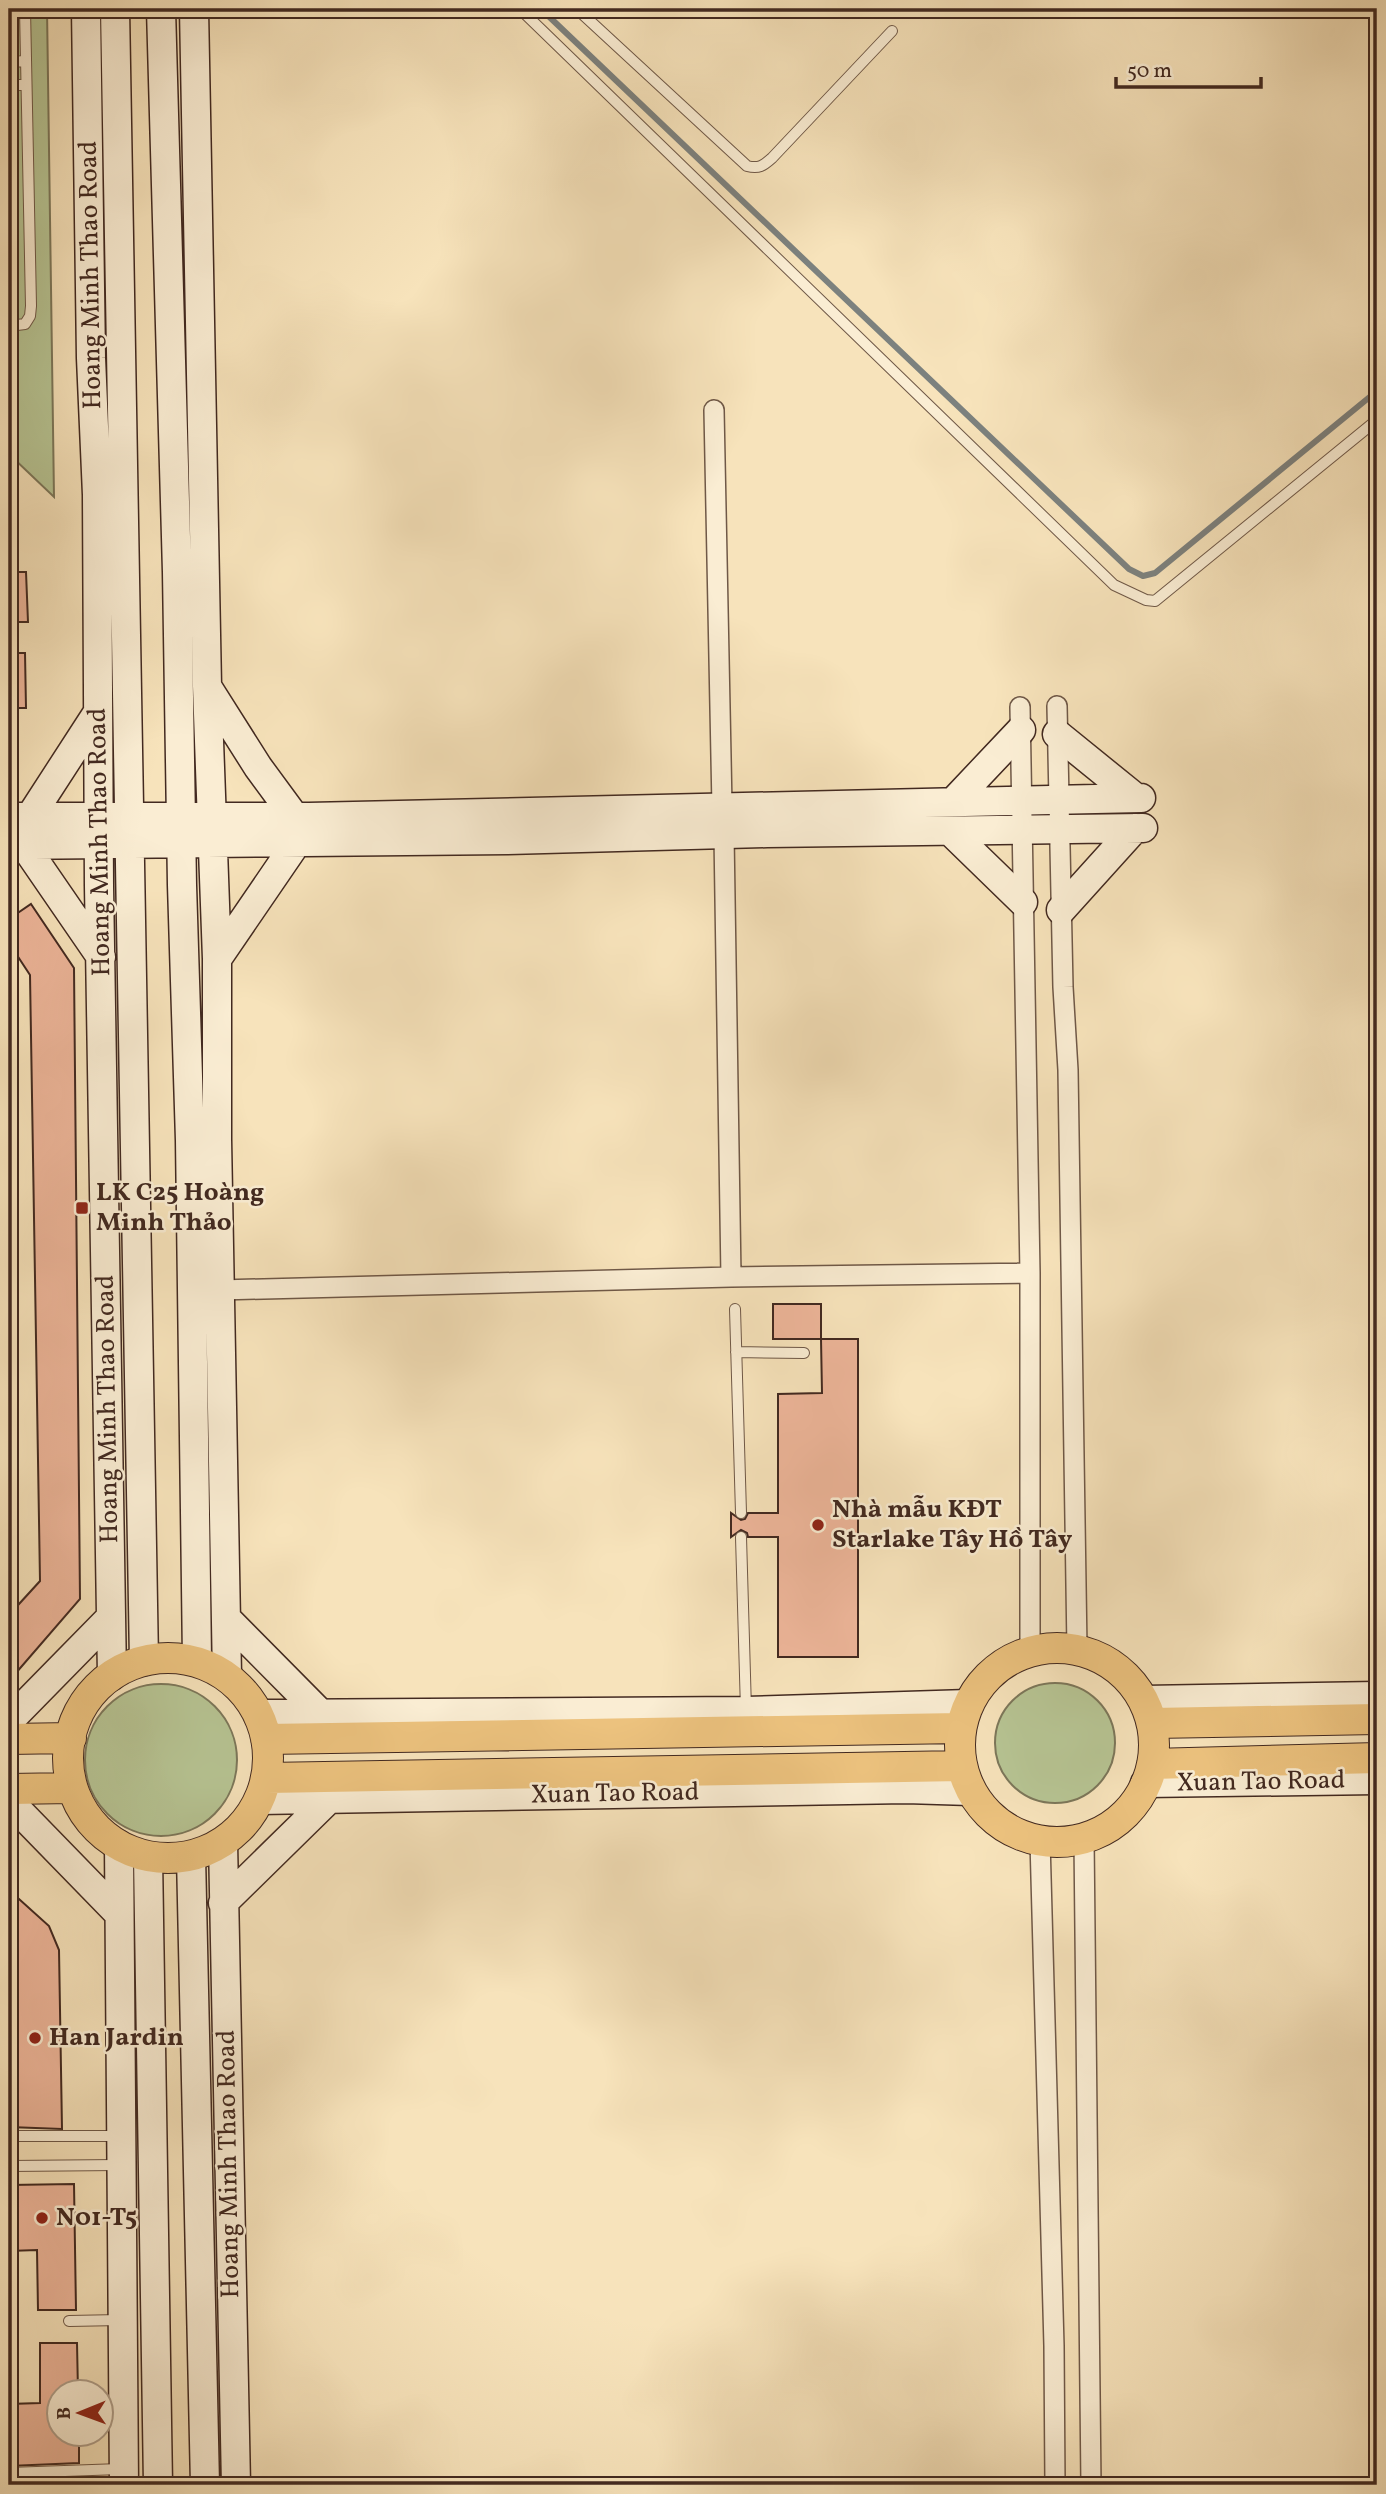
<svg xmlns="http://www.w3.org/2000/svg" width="1386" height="2494" viewBox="0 0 1386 2494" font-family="Vollkorn,serif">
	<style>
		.green { fill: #b7c594; stroke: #7c775a; stroke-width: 2 }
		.water { fill: url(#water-waves); stroke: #7c817e; stroke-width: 2 }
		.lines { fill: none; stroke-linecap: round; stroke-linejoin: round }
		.stream { stroke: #7c817e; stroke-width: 6 }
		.building { fill: #edb599; stroke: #422920; stroke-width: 2 }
		.lane-casing { stroke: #6f5847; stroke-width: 12 }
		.street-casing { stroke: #6f5847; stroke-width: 22 }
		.secondary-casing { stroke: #422920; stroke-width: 31 }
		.primary-casing { stroke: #422920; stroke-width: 32 }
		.lane { stroke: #faedd3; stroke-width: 10 }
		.street { stroke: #faedd3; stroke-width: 19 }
		.secondary { stroke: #faedd3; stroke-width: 28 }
		.primary { stroke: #ecc27e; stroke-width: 30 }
		.poi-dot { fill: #8f2418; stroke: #faedd3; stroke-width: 2.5 }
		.labels { text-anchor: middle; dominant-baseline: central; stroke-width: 5; stroke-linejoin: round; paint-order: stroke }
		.street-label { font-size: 26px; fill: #422920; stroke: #faedd3 }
		.poi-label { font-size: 26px; font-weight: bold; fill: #422920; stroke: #faedd3; text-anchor: start }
	</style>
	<defs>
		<pattern id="water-waves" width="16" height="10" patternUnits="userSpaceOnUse" patternTransform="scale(1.75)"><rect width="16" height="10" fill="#a3bbbc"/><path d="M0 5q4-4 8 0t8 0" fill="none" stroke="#869898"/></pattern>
	</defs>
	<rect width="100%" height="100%" fill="#f7e3bb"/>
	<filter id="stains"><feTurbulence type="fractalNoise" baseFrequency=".00286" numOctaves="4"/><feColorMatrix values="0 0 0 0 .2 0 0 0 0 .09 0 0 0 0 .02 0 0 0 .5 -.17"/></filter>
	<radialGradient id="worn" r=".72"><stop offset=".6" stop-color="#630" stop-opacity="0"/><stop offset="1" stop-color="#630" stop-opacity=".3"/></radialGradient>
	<!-- green -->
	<path class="green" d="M 9,9 L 47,9 L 54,497 L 9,454 Z
		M995 1743a60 60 0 1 1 120 0a60 60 0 1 1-120 0Z
		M85 1760a76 76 0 1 1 152 0a76 76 0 1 1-152 0Z"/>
	<!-- water -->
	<path class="water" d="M 1377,2481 L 1377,2485 L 1177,2485 Z"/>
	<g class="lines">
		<!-- stream -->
		<path class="stream" d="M 541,9 L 1129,569 L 1143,576 L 1155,573 L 1377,391"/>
	</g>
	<!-- building -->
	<path class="building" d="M 9,572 L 26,572 L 28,622 L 9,622 Z
		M 9,653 L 25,653 L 26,708 L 9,708 Z
		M 31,904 L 74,968 L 80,1599 L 9,1681 L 9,1615 L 40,1581 L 30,975 L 9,943 L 9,919 Z
		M 773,1304 L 821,1304 L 821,1339 L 773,1339 Z
		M 821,1339 L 858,1339 L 858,1657 L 778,1657 L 778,1537 L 748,1537 L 747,1533 L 741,1530 L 731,1537 L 731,1513 L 741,1520 L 745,1519 L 748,1513 L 778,1513 L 778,1394 L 822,1393 Z
		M 9,1890 L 49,1926 L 59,1950 L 62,2129 L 9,2127 Z
		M 74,2184 L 76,2310 L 38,2310 L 37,2250 L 9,2251 L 9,2185 Z
		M 40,2343 L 77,2343 L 78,2392 L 60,2392 L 60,2434 L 79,2434 L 79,2463 L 9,2466 L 9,2404 L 40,2403 Z"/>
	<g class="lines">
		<!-- lane casing -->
		<g class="lane-casing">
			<path id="lane" d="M 520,9 L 1114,585 L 1146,600 L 1155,601 L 1377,420
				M 577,9 L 747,166 C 759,169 763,166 772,158 L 892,31
				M 9,62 L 25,61
				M 9,85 L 25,85
				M 9,326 L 25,324 L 30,316 L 31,306 L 25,9
				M 735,1309 L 741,1513
				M 736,1352 L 804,1353
				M 741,1537 L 746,1710
				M 9,2136 L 117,2136
				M 9,2166 L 118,2165
				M 69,2321 L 120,2320
				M 9,2473 L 120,2469"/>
		</g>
		<!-- street casing -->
		<g class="street-casing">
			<path id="street" d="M 714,410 L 722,807
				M 1057,706 L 1063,987 L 1068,1070 L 1077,1649
				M 1020,707 L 1030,1273 L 1030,1652
				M 724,835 L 731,1277
				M 220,1290 L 731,1277 L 1030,1273
				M 1084,1839 L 1091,2485
				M 1040,1841 L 1054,2346 L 1055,2485"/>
		</g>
		<!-- secondary casing -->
		<g class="secondary-casing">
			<path id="secondary" d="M 86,9 L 91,358 L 97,495 L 99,886 L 112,1676
				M 115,9 L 144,1661
				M 161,9 L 177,572 L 182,885 L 190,1140 L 197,1660
				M 194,9 L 207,686 L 217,959 L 217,1139 L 227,1676
				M 208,688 L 258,767 L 294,816
				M 1057,734 L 1136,798
				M 953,802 L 1021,730
				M 9,817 L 309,817 L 1141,798
				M 30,817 L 98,712
				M 950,831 L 1023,902
				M 9,845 L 508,840 L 767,833 L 1143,828
				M 24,845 L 101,957
				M 1061,910 L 1135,828
				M 217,959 L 297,842
				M 226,1618 L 322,1715
				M 1145,1700 L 1377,1696
				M 259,1714 L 746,1711 L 968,1704
				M 9,1721 L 111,1617
				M 1145,1783 L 1377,1780
				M 259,1800 L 906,1789 L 970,1791
				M 9,1801 L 119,1914
				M 223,1842 L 236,2485
				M 119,1845 L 124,2485
				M 191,1856 L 205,2485
				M 148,1857 L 158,2485
				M 223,1903 L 329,1799"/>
		</g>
		<!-- primary casing -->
		<g class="primary-casing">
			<path id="primary" d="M960 1745a97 97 0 1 1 194 0a97 97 0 1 1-194 0Z
				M68 1758a100 100 0 1 1 200 0a100 100 0 1 1-200 0Z
				M 1153,1723 L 1377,1719
				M 9,1739 L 71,1738
				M 266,1739 L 960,1728
				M 1152,1764 L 1377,1758
				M 267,1778 L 961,1766
				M 9,1789 L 72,1788"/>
		</g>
		<!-- lane -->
		<use href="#lane" class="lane"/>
		<!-- street -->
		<use href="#street" class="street"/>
		<!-- secondary -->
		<use href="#secondary" class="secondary"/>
		<!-- primary -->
		<use href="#primary" class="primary"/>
	</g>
	<!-- markers -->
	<g class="poi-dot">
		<rect x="75" y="1201" width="14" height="14" rx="3.5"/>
		<circle cx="818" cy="1525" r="7"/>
		<circle cx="35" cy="2038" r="7"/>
		<circle cx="42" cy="2218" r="7"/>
	</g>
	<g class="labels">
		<!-- street labels -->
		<g class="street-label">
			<text transform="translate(91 275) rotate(-91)">Hoang Minh Thao Road</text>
			<text transform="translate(100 842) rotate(-91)">Hoang Minh Thao Road</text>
			<text transform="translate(108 1409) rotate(-91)">Hoang Minh Thao Road</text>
			<text transform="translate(1261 1782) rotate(-1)">Xuan Tao Road</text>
			<text transform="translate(615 1794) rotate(-1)">Xuan Tao Road</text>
			<text transform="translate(229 2164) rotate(-91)">Hoang Minh Thao Road</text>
		</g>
		<!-- poi labels -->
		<g class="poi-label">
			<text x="96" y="1193">LK C25 Hoàng<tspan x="96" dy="30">Minh Thảo</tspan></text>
			<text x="832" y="1510">Nhà mẫu KĐT<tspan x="832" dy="30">Starlake Tây Hồ Tây</tspan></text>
			<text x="49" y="2038">Han Jardin</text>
			<text x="56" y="2218">N01-T5</text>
		</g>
	</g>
	<!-- margin -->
	<rect width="1386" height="2494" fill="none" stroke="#f7e3bb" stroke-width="35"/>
	<rect x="10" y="10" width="1365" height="2473" fill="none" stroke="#422920" stroke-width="3.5"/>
	<rect x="18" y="18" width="1351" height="2459" fill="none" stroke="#422920" stroke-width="2"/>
	<!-- north arrow -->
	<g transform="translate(80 2413) rotate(269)"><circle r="33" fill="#faedd3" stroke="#b09f8b" stroke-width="2"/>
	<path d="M0-5L12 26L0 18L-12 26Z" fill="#8f2418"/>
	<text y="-10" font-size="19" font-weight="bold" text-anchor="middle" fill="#422920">B</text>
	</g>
	<!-- scale -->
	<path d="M1116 77v10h145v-10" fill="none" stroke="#422920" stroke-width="3.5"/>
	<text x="1127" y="77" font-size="21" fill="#422920" stroke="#faedd3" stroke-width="5" paint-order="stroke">50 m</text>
	<rect width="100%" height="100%" filter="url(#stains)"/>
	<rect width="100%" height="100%" fill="url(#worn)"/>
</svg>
